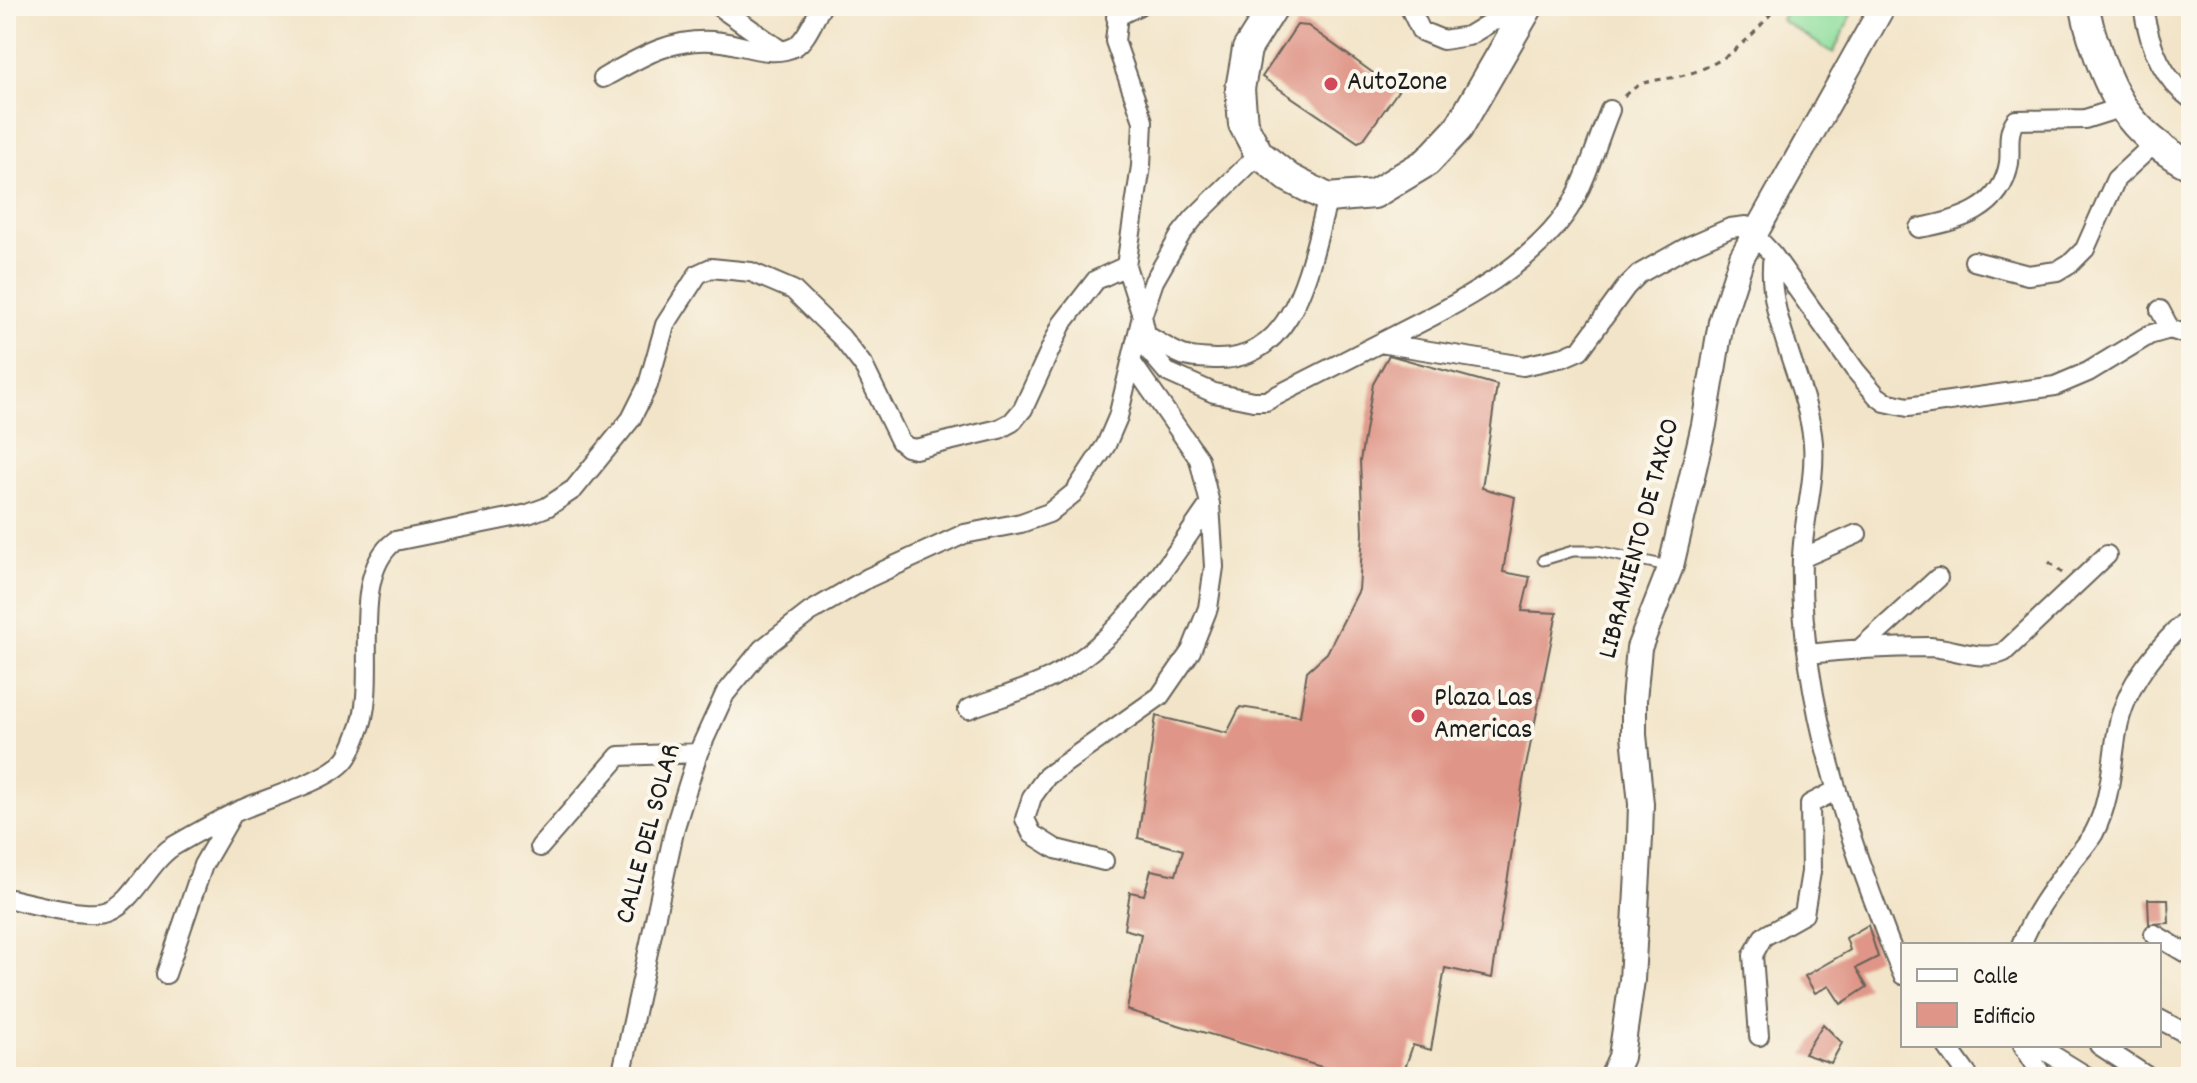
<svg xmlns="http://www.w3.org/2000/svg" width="2197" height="1083" viewBox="0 0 2197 1083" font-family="Dekko,sans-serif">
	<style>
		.green { fill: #8fde9d; stroke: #567d5c; stroke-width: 2 }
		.building { fill: #df9587 }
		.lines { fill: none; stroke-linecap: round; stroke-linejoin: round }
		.lane-casing { stroke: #676258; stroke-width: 13 }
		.street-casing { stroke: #676258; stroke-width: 22 }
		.secondary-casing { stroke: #676258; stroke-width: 28 }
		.primary-casing { stroke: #676258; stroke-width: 32 }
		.path { stroke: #676258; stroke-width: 3; stroke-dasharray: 6 6; stroke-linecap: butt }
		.lane { stroke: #fff; stroke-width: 9 }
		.street { stroke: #fff; stroke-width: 18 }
		.secondary { stroke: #fff; stroke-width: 24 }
		.primary { stroke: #fff; stroke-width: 28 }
		.poi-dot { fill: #d1495b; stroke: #fbf7ec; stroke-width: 3 }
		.labels { text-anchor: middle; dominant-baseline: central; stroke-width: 8; stroke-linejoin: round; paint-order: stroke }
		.poi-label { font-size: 28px; fill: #1c1c1c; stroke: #fbf7ec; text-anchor: start }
		.street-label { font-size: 28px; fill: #1c1c1c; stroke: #fbf7ec }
	</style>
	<rect width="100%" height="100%" fill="#fbf7ec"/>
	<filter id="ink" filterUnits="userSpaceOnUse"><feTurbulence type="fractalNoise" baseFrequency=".0125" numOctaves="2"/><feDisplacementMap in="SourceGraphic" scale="16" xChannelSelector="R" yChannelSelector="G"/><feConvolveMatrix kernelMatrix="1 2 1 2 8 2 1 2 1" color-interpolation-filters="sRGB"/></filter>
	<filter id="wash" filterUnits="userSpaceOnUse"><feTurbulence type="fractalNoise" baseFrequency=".006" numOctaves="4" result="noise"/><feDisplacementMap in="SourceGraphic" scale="32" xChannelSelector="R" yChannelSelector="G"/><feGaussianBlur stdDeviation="1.8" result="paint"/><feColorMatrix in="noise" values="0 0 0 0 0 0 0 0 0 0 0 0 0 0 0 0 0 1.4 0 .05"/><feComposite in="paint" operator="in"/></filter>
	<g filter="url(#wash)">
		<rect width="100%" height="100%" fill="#f2e4c8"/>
		<!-- green -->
		<path class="green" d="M 1788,6 L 1856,6 L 1833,53 L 1781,20 Z"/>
		<g id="blocks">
			<!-- building -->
			<path class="building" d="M 1297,25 L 1308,26 L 1398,91 L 1363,140 L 1358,142 L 1262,77 Z
				M 1389,355 L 1497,385 L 1482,488 L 1515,497 L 1503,572 L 1530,577 L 1522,611 L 1557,613 L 1523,781 L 1492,978 L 1445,968 L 1431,1050 L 1413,1045 L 1402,1077 L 1356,1077 L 1127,1010 L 1141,934 L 1124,929 L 1130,892 L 1144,895 L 1151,870 L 1176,875 L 1183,850 L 1138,838 L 1156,716 L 1227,733 L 1240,707 L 1300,716 L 1307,671 L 1327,653 L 1359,590 L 1363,533 L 1360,461 L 1373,384 Z
				M 2148,899 L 2168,899 L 2169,923 L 2149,924 Z
				M 1868,925 L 1878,957 L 1856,968 L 1867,987 L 1841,1004 L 1829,986 L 1815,993 L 1805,976 L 1850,950 L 1846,938 Z
				M 1823,1024 L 1842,1043 L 1831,1063 L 1804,1054 Z"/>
		</g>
	</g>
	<g filter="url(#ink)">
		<use href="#blocks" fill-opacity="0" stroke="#676258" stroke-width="2"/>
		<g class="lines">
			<!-- lane casing -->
			<g class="lane-casing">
				<path id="lane" d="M 1543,560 L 1573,551 L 1597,551 L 1668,566"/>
			</g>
			<!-- street casing -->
			<g class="street-casing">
				<path id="street" d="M 718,6 L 779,49
					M 1119,6 L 1115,41 L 1143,121 L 1141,166 L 1126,266 L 1142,316 L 1150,352 L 1167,372 L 1214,393 L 1253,401 L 1266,401 L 1380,343 L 1523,366 L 1564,357 L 1580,350 L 1626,287 L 1639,274 L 1687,247 L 1730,228 L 1746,226 L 1773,255 C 1764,315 1808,382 1813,443 C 1816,481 1803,520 1802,558 C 1799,670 1833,792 1872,896 C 1882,922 1891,950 1903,975
					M 1409,6 L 1421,31 L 1443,40 L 1468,36 L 1493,21 L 1524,17
					M 2143,6 C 2148,40 2161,78 2191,99
					M 1116,17 L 1138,6
					M 603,78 C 639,58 670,38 713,41 C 738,42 770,59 794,47 C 807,40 814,18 822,6
					M 1919,228 C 1959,221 2002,209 2009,163 C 2011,148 2006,132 2016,120 L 2085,119 L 2120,108
					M 1773,255 L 1855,370 L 1877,396 L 1885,402 L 1908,407 L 2055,386 L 2088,372 L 2149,335 L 2170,329 L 2191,336
					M 1974,261 L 2028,275 L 2057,271 L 2072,262 L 2085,249 L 2116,179 L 2155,143
					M 2160,310 L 2170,329
					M 1146,335 C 1156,341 1167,348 1178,353 C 1189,359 1202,358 1214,359 C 1298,362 1310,261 1328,198
					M 1380,343 C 1445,310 1535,268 1573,202 C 1588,176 1598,139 1610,110
					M 1802,558 L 1857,534
					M 1861,648 L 1938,578
					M 1809,654 C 1850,649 1889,647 1930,647 C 1954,648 1981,662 2004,652 L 2107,555
					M 968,709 C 996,698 1028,690 1054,676 C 1124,638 1165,567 1210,504
					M 540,847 L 619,756 L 698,753
					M 1104,861 L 1056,849 L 1032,834 L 1025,819 L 1032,797 L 1047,776 L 1160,696 L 1191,651 L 1208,608 L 1214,567 L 1210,504 L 1199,459 L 1132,363
					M 6,898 C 30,903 87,919 108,911 C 135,902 150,858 177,844 C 196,833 216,822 236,812 C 263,799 327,782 345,760 C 351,753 355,741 358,733 C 381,682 346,577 395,541 L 528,514 L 547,507 L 574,489 L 631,419 L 648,385 L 665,325 L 698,274 L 711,268 L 751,272 L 793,290 L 841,337 L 863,365 L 900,441 L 907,447 L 915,449 L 999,429 L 1012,422 L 1023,409 L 1062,324 L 1096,280 L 1126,266
					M 2154,934 L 2191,956
					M 2021,945 C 2033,914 2052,889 2072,862 C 2079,853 2088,843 2094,833 C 2111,800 2111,767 2117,732 C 2125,684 2157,648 2191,616
					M 166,974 L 203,865 L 232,815
					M 2159,1019 L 2191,1036
					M 1759,1036 L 1753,955 L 1763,937 L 1804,914 L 1811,872 L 1810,804 L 1837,790
					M 1946,1045 L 1969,1077
					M 2023,1045 L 2043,1077
					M 2036,1045 L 2088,1077
					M 2099,1045 L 2148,1077
					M 621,1077 L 675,827 L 698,753 L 725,694 L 762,649 L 810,612 L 868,578 L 964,534 L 1021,523 L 1049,513 L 1075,492 L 1106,445 L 1118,417 L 1142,316 L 1154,281 L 1181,234 L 1194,218 L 1259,154"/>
			</g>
			<!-- secondary casing -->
			<g class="secondary-casing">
				<path id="secondary" d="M 1612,1077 L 1621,1057 L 1632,980 L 1640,837 L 1641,804 L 1634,735 L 1634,700 L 1639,648 L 1671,566 L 1704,425 L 1721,322 L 1742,257 L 1883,6"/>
			</g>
			<!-- primary casing -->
			<g class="primary-casing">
				<path id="primary" d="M 1274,6 L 1247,49 L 1240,89 L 1243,124 L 1259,154 L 1289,178 L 1328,198 L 1374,194 L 1427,162 L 1458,129 L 1529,6
					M 2085,6 C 2087,21 2091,34 2096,48 C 2114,105 2137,137 2191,166"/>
			</g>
			<!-- path -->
			<path class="path" d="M 1624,96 C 1645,76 1662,82 1688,74 C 1727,62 1752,38 1777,6
				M 2049,562 L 2062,573"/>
			<!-- lane -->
			<use href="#lane" class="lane"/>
			<!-- street -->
			<use href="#street" class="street"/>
			<!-- secondary -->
			<use href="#secondary" class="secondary"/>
			<!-- primary -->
			<use href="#primary" class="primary"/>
		</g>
	</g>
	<!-- markers -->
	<g class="poi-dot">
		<circle cx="1331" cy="84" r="8"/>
		<circle cx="1418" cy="716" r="8"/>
	</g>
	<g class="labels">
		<!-- poi labels -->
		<g class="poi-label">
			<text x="1347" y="84">AutoZone</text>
			<text x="1434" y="700">Plaza Las<tspan x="1434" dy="32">Americas</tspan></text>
		</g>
		<!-- street labels -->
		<g class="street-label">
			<text transform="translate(1641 539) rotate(-75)">LIBRAMIENTO DE TAXCO</text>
			<text transform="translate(650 834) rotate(-75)">CALLE DEL SOLAR</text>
		</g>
	</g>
	<!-- margin -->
	<rect width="2197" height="1083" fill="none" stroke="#fbf7ec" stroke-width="32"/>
	<!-- legend -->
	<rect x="1901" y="943" width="260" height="104" fill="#fbf7ec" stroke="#a29f99" stroke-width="2"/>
	<rect x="1917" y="969" width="40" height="12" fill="#ffffff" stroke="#a29f99" stroke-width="2"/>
	<text x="1973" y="983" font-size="24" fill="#1c1c1c">Calle</text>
	<rect x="1917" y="1003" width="40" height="24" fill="#df9587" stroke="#a29f99" stroke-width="2"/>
	<text x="1973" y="1023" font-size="24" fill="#1c1c1c">Edificio</text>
</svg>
